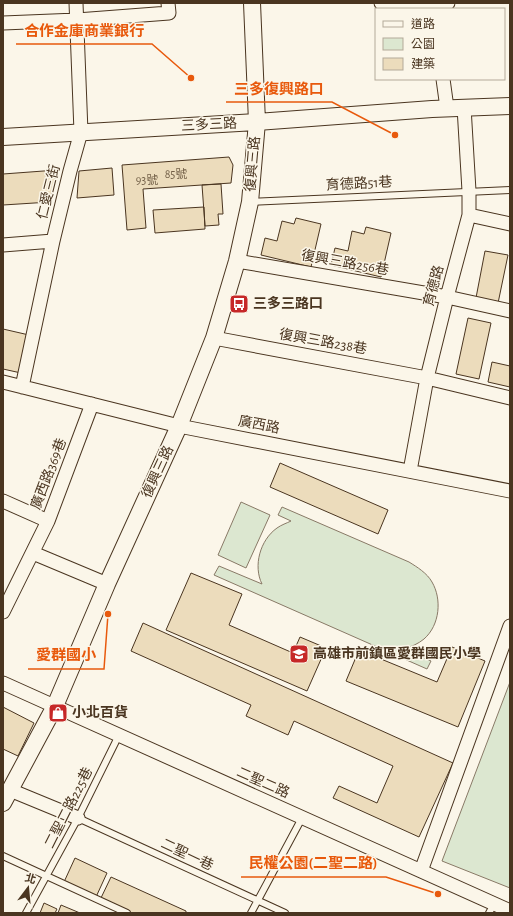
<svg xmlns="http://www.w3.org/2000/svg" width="513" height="916" viewBox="0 0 513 916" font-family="'Alegreya Sans','Noto Sans TC',sans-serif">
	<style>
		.green { fill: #dce7d0; stroke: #887966 }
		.building { fill: #ecdcbc; stroke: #4a3520 }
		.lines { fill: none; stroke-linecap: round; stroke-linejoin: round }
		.service-casing { stroke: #4a3520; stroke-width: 8 }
		.minor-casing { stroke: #4a3520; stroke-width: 15 }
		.tertiary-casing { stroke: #4a3520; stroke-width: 18 }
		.service { stroke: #fbf6e9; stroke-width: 6 }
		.minor { stroke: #fbf6e9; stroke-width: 13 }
		.tertiary { stroke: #fbf6e9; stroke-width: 16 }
		.labels { text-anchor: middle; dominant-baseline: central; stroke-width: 3; stroke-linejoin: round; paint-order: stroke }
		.number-label { font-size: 12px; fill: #725f47 }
		.street-label { font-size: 14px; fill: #4a3520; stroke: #fbf6e9 }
		.poi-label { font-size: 14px; font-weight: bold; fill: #4a3520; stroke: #fbf6e9; text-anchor: start }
		.leader { fill: none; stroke: #e8590c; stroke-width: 1.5 }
		.callout-dot { fill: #e8590c; stroke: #fbf6e9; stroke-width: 1.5 }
		.callout-label { font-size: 15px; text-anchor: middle; font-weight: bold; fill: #e8590c; stroke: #fbf6e9; stroke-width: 3; stroke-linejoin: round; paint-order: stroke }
	</style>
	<rect width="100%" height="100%" fill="#fbf6e9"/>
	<!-- green -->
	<path class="green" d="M 241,502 L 270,515 L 246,568 L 218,555 Z
		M 282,507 L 409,562 C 417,567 427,573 432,582 C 442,599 440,625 424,639 C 418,644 412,646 405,649 L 431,661 L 427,669 L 214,575 L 219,566 L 262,584 C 253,566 260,540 277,528 C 281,525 287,523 291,521 L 278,515 Z
		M 510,682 L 510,888 L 442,861 Z"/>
	<!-- building -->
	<path class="building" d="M 229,157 L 233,165 L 231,183 L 143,189 L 146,228 L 127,230 L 122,165 Z
		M 112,168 L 114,195 L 77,198 L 79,171 Z
		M 57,170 L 50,202 L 3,205 L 3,174 Z
		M 221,184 L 223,214 L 218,214 L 219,225 L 205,226 L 202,185 Z
		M 204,207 L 205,229 L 155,233 L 153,210 Z
		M 296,218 L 321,224 L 311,267 L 261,255 L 265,238 L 277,241 L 282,221 L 294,224 Z
		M 366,227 L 391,233 L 381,277 L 331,265 L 335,248 L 348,251 L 352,231 L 364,234 Z
		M 485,251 L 508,255 L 497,308 L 475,303 Z
		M 468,318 L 491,323 L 479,379 L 456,374 Z
		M 3,329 L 29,335 L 21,373 L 3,369 Z
		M 492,362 L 510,366 L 510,387 L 488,382 Z
		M 280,463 L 388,510 L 378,534 L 270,487 Z
		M 191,573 L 242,594 L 229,625 L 293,653 L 300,637 L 326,648 L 307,691 L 166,630 Z
		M 143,623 L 453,763 L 419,837 L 333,798 L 339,786 L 377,803 L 393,766 L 294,721 L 288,735 L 246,716 L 251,705 L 131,651 Z
		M 452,647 L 485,661 L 458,727 L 346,681 L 359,650 L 437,682 Z
		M 3,707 L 34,723 L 18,756 L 3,749 Z
		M 75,858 L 107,873 L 96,897 L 64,882 Z
		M 111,877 L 186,911 L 186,913 L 128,913 L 100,900 Z
		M 44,903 L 57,909 L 55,913 L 40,913 Z
		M 61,905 L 80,913 L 58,913 Z"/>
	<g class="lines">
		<!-- service casing -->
		<g class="service-casing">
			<path id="service" d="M 250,202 L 510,190
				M 78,818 L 285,913
				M 3,856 L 127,913
				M 26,913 L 78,818 L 119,735
				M 251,913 L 302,818
				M 489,913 L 494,904"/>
		</g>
		<!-- minor casing -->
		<g class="minor-casing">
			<path id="minor" d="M 381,3 L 434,4 L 448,3
				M 3,23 L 77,20 L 169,13 L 168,3
				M 443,79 L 447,108
				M 469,215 L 510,224
				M 3,245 L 53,241
				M 237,261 L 447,297 L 510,311
				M 214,338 L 427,378 L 510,398
				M 3,382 L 179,426 L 510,491
				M 22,387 L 53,241 L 70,171 L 81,132 L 76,3
				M 410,471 L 427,378 L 447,297 L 469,215 L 469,191 L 464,107
				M 3,501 L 48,521
				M 33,553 L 107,584
				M 3,612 L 48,521 L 92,404
				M 3,683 L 510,911
				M 10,790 L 78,818
				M 421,871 L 510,626"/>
		</g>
		<!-- tertiary casing -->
		<g class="tertiary-casing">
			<path id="tertiary" d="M 3,137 L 257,122 L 432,109 L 510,106
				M 3,803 L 55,706 L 107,584 L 179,426 L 214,338 L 237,261 L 250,202 L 257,122 L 252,3"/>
		</g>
		<!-- service -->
		<use href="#service" class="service"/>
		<!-- minor -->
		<use href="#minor" class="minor"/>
		<!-- tertiary -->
		<use href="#tertiary" class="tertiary"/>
	</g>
	<!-- icons -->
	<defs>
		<g id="bus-square" transform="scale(1)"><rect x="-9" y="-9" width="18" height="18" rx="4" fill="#c62828" stroke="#fbf6e9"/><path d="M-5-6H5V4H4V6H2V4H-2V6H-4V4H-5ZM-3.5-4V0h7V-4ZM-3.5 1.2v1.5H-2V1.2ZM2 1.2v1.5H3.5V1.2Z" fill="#fff"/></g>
		<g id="school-square" transform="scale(1)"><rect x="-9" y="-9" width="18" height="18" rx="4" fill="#c62828" stroke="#fbf6e9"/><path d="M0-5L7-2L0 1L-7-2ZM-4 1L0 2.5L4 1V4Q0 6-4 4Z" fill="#fff"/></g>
		<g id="shop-square" transform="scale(1)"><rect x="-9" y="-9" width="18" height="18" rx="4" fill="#c62828" stroke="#fbf6e9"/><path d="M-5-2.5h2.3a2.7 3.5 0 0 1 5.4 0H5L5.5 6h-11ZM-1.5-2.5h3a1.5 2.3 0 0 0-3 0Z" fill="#fff"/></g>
	</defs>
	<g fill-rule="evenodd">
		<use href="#bus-square" x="239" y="304"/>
		<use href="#school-square" x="299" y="654"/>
		<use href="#shop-square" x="58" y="713"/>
	</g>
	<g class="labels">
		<!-- number labels -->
		<g class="number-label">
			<text x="176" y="174">85號</text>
			<text x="147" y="180">93號</text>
		</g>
		<!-- street labels -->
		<g class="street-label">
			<text transform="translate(209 125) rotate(-3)">三多三路</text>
			<text transform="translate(253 164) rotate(-85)">復興三路</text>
			<text transform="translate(359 184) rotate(-3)">育德路51巷</text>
			<text transform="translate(49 192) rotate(-76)">仁愛三街</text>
			<text transform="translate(345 263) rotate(10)">復興三路256巷</text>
			<text transform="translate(434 286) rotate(-75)">育德路</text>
			<text transform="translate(323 342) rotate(10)">復興三路238巷</text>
			<text transform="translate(259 425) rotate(11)">廣西路</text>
			<text transform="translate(158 472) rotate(-65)">復興三路</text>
			<text transform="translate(49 474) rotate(-69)">廣西路369巷</text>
			<text transform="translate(263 783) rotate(24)">二聖二路</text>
			<text transform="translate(69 808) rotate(-63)">二聖二路225巷</text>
			<text transform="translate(187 855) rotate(25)">二聖一巷</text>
		</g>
		<!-- poi labels -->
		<g class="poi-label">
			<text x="253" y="304">三多三路口</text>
			<text x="313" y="654">高雄市前鎮區愛群國民小學</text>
			<text x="72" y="713">小北百貨</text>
		</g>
	</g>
	<!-- callouts -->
	<path class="leader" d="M191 78L152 44H16M395 135L332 102H226M108 614L104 669H28M438 894L386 877H241"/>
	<g class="callout-dot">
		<circle cx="191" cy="78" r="4"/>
		<circle cx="395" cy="135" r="4"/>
		<circle cx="108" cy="614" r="4"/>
		<circle cx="438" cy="894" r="4"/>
	</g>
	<g class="callout-label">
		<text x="84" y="36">合作金庫商業銀行</text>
		<text x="279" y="94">三多復興路口</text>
		<text x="66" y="660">愛群國小</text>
		<text x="313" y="868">民權公園(二聖二路)</text>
	</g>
	<!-- border -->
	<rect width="513" height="916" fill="none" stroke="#4a3520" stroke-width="8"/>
	<!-- legend -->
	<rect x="375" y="8" width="130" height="72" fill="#fbf6e9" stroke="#b4a999"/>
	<rect x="383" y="21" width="20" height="6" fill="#fbf6e9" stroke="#b4a999"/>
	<text x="411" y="28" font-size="12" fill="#4a3520">道路</text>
	<rect x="383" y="38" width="20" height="12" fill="#dce7d0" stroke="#b4a999"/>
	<text x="411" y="48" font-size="12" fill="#4a3520">公園</text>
	<rect x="383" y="58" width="20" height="12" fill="#ecdcbc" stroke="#b4a999"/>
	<text x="411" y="68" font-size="12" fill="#4a3520">建築</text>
	<!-- north arrow -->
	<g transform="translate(28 888) rotate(16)" stroke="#fbf6e9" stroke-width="3" paint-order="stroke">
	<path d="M0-3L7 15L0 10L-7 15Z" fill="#4a3520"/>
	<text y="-6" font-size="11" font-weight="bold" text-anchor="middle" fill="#4a3520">北</text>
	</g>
</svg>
